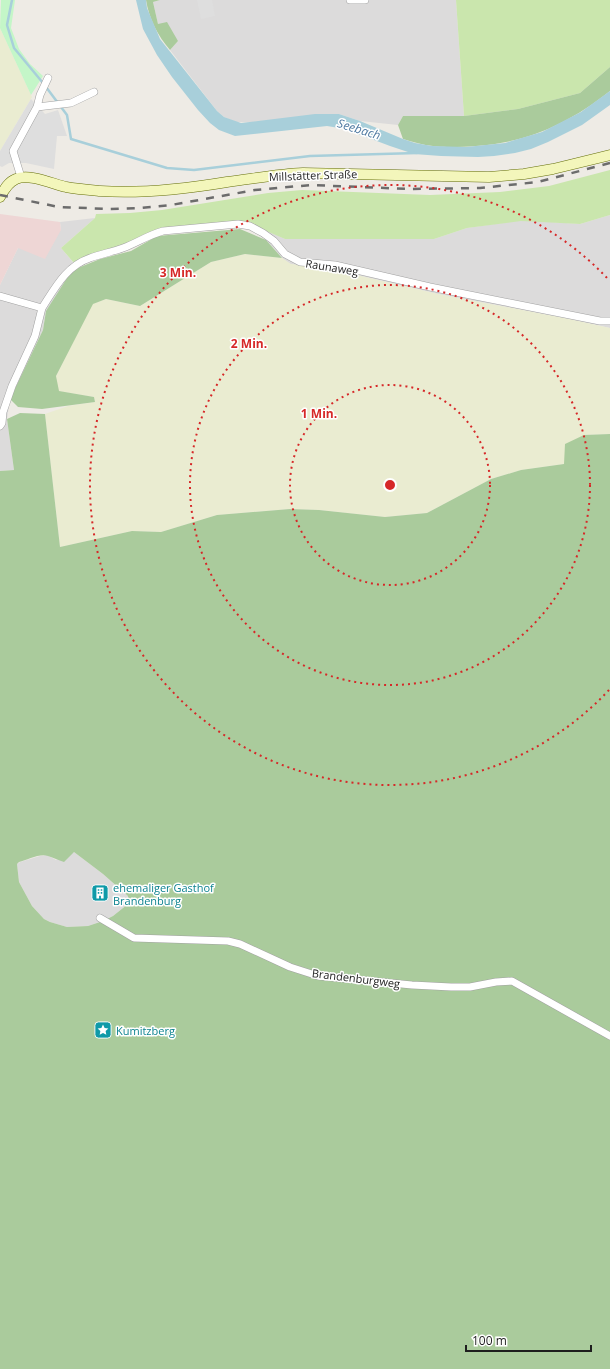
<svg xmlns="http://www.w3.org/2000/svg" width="610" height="1369" viewBox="0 0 610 1369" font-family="'Open Sans',sans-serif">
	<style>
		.residential { fill: #dcdbdb }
		.commercial { fill: #eed6d5 }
		.farmland { fill: #eaecd1 }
		.grass { fill: #cae6ad }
		.forest { fill: #aacb9c; fill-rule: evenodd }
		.park { fill: #c4f6c8 }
		.parking { fill: #dedede }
		.water { fill: #a8cfda }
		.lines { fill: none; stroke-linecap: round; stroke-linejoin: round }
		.stream { stroke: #a8cfda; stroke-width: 2.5 }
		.street-casing { stroke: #a2a2a2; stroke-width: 8 }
		.secondary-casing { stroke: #656f0b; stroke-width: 11 }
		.street { stroke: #fff; stroke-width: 7 }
		.secondary { stroke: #f3f6bb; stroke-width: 10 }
		.rail { stroke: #6c6c6c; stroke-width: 2.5; stroke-dasharray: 8 8; stroke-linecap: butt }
		.ring { fill: none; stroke: #d62828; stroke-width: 2; stroke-dasharray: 2 4 }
		.labels { text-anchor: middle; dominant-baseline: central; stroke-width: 3; stroke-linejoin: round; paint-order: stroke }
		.street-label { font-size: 11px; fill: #1e1e1e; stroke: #fff }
		.culture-label { font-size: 11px; fill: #0d838f; stroke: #fff; text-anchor: start }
		.water-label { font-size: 12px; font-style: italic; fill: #4d78a0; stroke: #fff }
		.centre { fill: #d62828; stroke: #fff; stroke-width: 2 }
		.ring-label { font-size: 12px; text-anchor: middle; font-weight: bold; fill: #d62828; stroke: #fff; stroke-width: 3; stroke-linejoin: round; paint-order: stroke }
	</style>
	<rect width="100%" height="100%" fill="#eeebe5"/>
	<!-- residential -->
	<path class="residential" d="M 160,0 L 456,0 L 464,116 L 403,116 L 398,125 L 360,121 L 339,114 L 253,122 L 236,122 L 224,117 L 217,111 L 170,50 L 178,41 L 158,24 L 153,2 Z
		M 610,215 L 610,328 L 569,319 L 438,294 L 335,270 L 290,264 L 282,258 L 266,240 L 263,229 L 285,239 L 434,239 L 467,228 L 522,220 L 580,224 Z
		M 95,218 L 61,248 L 78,268 L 46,311 L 43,330 L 10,399 L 7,419 L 14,470 L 0,471 L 0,285 L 18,248 L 61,230 L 60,222 Z
		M 74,852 L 103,874 L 128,896 L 128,904 L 113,916 L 103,921 L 88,926 L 67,927 L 50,922 L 44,919 L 32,906 L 19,882 L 17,864 L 20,862 L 40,856 L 47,855 L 56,860 Z"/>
	<!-- commercial -->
	<path class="commercial" d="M 0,214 L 60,222 L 61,230 L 45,259 L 18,248 L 0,285 Z"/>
	<!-- farmland -->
	<path class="farmland" d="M 0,28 L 32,97 L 0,151 Z
		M 245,254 L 282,258 L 291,264 L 335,270 L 438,294 L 569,319 L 610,328 L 610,434 L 584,435 L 564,464 L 521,470 L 491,479 L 427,513 L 385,517 L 319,510 L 290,509 L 217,515 L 161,532 L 132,531 L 60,547 L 45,414 L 68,406 L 95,402 L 94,397 L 58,391 L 56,376 L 92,304 L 106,299 L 140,306 L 211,262 Z"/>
	<!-- grass -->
	<path class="grass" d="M 456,0 L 610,0 L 610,67 L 580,93 L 518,109 L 464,116 Z
		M 610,170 L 610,215 L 580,224 L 521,221 L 467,228 L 434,239 L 285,239 L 250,224 L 173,228 L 74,263 L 61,248 L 95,218 L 96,214 L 130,213 L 162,210 L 268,193 L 302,190 L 430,195 L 500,192 L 549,186 Z"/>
	<!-- forest -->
	<path class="forest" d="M 146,0 L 160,0 L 153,2 L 158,24 L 167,22 L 178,41 L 170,50 C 158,36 149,19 146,0 Z
		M 610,67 L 610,91 C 568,124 529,142 476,146 C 462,147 447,148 433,146 C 423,145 413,142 403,139 L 398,125 L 403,116 L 464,116 L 518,109 L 580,93 Z
		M 240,229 L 266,240 L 282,258 L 245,254 L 211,262 L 140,306 L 106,299 L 93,304 L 56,376 L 59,391 L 94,397 L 95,402 L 42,409 L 18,407 L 10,399 L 43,330 L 46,311 L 69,275 L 78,268 L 100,259 L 131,251 L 157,236 Z
		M 20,413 L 45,414 L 60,547 L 132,531 L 161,532 L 217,515 L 290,509 L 319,510 L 385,517 L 427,513 L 491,479 L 521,470 L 564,464 L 565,444 L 584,435 L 610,434 L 610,1369 L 0,1369 L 0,471 L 14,470 L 7,419 ZM 74,852 L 103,874 L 128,896 L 128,904 L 113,916 L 103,921 L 88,926 L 67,927 L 50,922 L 44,919 L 32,906 L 19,882 L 17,864 L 19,862 C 27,860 40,853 48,856 C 54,858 58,860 64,862 Z"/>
	<!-- park -->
	<path class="park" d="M 1,0 L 15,0 L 11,28 L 19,49 L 30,64 L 43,76 L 31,95 L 0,28 Z"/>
	<!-- parking -->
	<path class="parking" d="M 197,0 L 212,0 L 215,16 L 201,19 Z
		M 31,99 L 45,114 L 58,110 L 67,136 L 57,136 L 54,169 L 26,163 L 9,163 L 2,167 L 0,166 L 0,151 Z"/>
	<!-- water -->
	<path class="water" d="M 136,0 L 146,0 L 147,8 L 160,39 L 217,111 L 224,117 L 241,123 L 315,114 L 339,114 L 360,121 L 403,139 L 415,143 L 432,146 L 466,147 L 505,143 L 542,132 L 581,112 L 610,91 L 610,105 L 582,125 L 548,142 L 531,149 L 515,153 L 494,156 L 478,157 L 441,156 L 414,154 L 390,146 L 345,129 L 327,126 L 235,136 L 219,130 L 210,123 L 198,110 L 172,77 L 157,55 L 143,29 Z"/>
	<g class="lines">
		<!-- stream -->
		<path class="stream" d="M 12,0 L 7,25 L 14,48 L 43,83 L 67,115 L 71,139 L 167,168 L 194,170 L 310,156 L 417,153"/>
		<!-- street casing -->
		<g class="street-casing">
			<path id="street" d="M 350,0 L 365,0
				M 37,107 L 71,103 L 94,92
				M 21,177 L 13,151 L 37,107 L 40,95 L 48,78
				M 0,296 L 42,308 C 55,288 66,266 90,258 C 101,254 112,252 123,248 C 137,243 148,235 163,231 L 238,224 L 250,226 L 263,233 L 274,241 L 285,254 L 300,262 L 335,265 L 430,287 L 600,321 L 610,321
				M 0,426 L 2,423 L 3,412 L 12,386 L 35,336 L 42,308
				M 100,918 L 134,938 L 228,941 L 240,944 L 290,967 L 318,976 L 412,985 L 451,987 L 470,987 L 496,982 L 512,981 L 610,1036"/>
		</g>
		<!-- secondary casing -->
		<g class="secondary-casing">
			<path id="secondary" d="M 0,197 C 4,190 8,182 16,179 C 29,173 53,184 66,187 C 77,189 89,190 100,191 C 142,194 185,189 227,182 C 252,179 277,174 303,173 L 489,177 L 524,174 L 553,169 L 610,155"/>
		</g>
		<!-- street -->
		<use href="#street" class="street"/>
		<!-- secondary -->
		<use href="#secondary" class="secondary"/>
		<!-- rail -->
		<path class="rail" d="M 0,195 L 59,207 L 109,209 L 141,208 L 171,205 L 255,190 L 311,185 L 410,189 L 480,188 L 538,182 L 610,163"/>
	</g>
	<!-- distance rings -->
	<g class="ring">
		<circle cx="390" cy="485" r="100"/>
		<circle cx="390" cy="485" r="200"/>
		<path d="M609 690A300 300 0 1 1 609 280"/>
	</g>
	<!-- icons -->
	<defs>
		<g id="building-square" transform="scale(0.9)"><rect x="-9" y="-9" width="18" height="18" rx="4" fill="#0f9aa8" stroke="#fff"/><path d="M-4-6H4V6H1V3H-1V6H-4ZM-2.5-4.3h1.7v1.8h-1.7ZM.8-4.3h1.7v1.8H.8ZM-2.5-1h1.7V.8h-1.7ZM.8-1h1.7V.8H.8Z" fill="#fff"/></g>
		<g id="sight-square" transform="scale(0.9)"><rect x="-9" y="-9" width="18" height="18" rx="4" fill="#0f9aa8" stroke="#fff"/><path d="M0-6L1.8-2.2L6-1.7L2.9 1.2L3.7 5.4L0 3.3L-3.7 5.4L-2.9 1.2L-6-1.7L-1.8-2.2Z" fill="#fff"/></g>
	</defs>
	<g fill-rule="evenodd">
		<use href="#building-square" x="100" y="893"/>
		<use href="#sight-square" x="103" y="1030"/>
	</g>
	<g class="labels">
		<!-- street labels -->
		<g class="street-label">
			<text transform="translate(313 175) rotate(-2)">Millstätter Straße</text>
			<text transform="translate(332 267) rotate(9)">Raunaweg</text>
			<text transform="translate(356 978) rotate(7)">Brandenburgweg</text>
		</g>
		<!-- culture labels -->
		<g class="culture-label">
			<text x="113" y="887">ehemaliger Gasthof<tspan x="113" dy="13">Brandenburg</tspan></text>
			<text x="116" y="1030">Kumitzberg</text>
		</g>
		<!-- water labels -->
		<g class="water-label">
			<text transform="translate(359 129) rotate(17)">Seebach</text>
		</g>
	</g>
	<circle cx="390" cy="485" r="6" class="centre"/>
	<g class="ring-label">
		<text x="178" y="277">3 Min.</text>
		<text x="249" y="348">2 Min.</text>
		<text x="319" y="418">1 Min.</text>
	</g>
	<!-- scale -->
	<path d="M466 1345v6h125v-6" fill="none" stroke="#1e1e1e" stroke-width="2"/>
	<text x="472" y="1345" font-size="12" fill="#1e1e1e" stroke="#ffffff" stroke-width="3" paint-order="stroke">100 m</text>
</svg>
